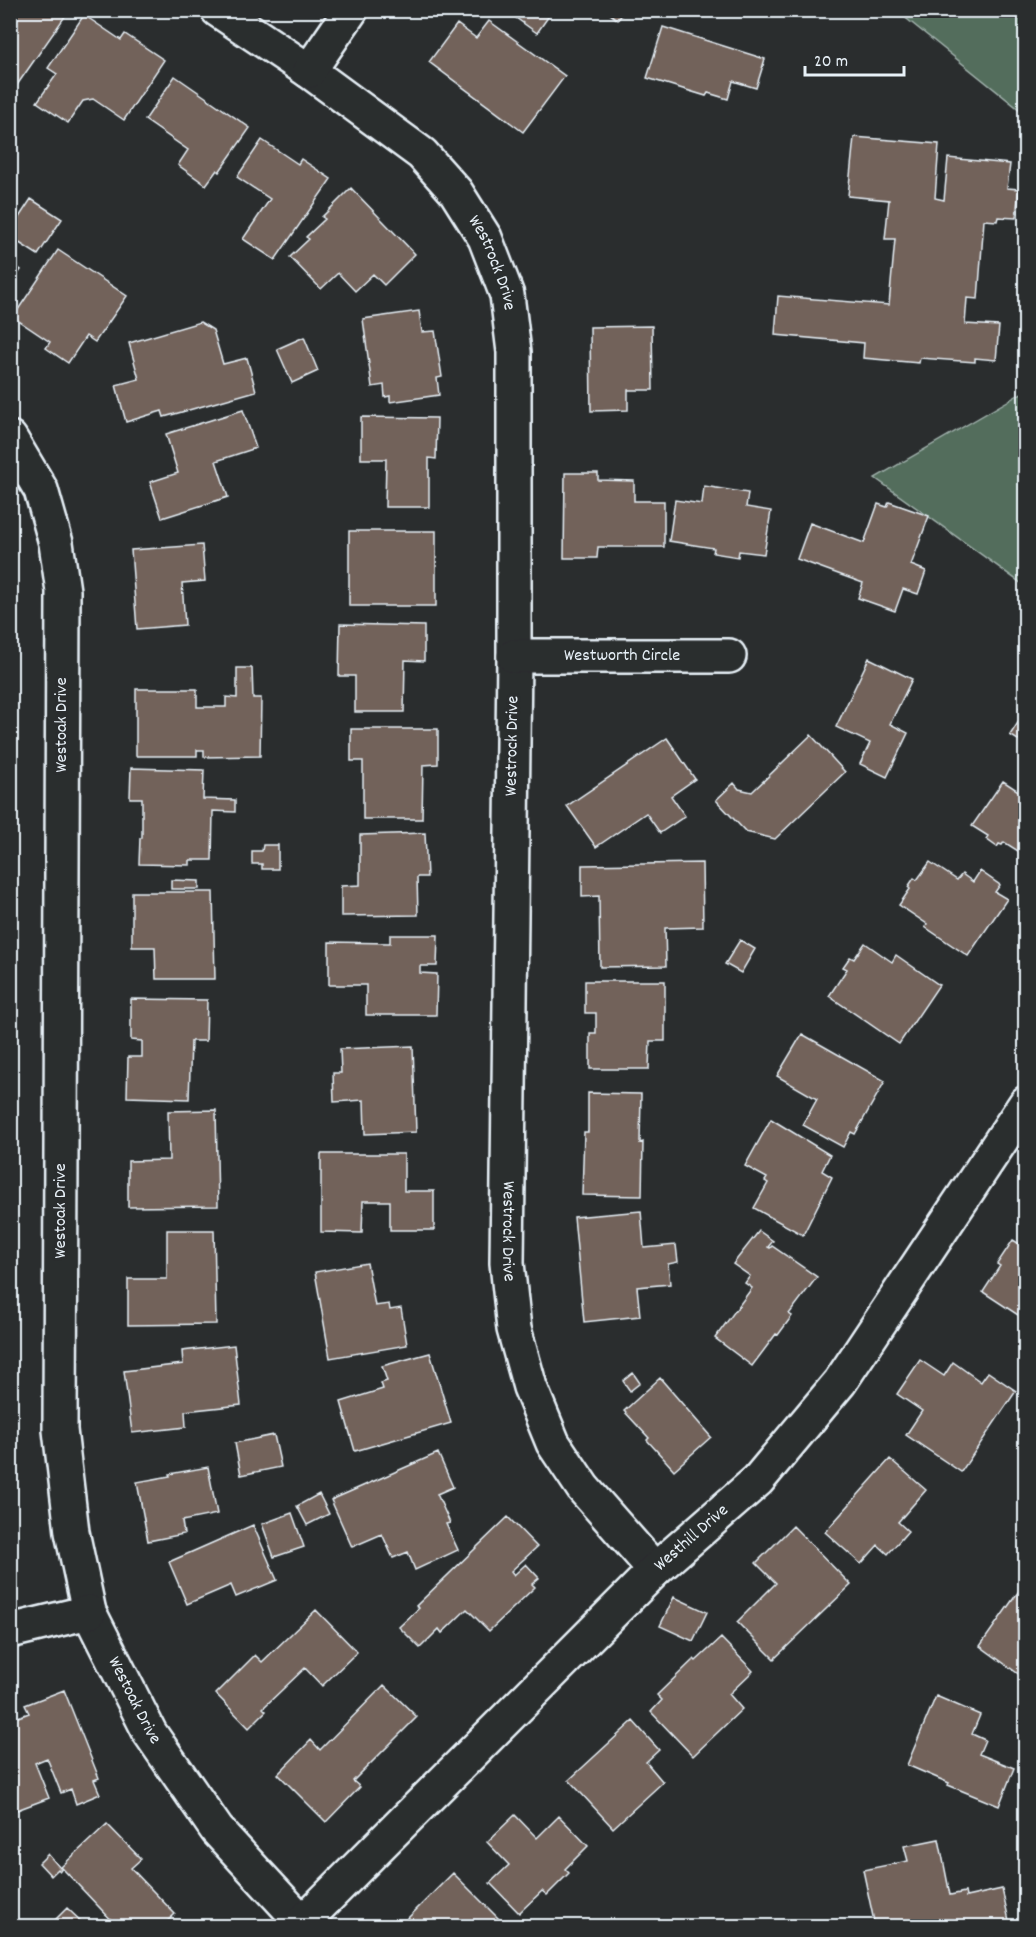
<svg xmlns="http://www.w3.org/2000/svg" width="1036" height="1937" viewBox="0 0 1036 1937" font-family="Dekko,sans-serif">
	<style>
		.green { fill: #536d5b; stroke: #9eafaa; stroke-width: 1.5 }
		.building { fill: #72625a; stroke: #e8f1f8; stroke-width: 1.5 }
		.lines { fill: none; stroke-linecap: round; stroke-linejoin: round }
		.minor-casing { stroke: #e8f1f8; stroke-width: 38 }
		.minor { stroke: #2a2d2e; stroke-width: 33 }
		.labels { text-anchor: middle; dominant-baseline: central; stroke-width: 6; stroke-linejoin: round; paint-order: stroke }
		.street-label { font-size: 18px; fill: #e8f1f8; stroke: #2a2d2e }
	</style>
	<rect width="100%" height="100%" fill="#2a2d2e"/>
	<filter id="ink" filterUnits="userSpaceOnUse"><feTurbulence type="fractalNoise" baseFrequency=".0167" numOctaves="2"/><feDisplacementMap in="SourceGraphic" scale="12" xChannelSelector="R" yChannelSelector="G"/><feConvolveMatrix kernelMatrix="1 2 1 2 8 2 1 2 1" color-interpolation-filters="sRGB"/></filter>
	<g filter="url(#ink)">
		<!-- green -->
		<path class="green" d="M 897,11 L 1025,11 L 1025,114 Z
			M 1025,391 L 1025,586 L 875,478 Z"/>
		<!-- building -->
		<path class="building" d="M 10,10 L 60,10 L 66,15 L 10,95 Z
			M 505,10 L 553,10 L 537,33 Z
			M 605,10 L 625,10 L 618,20 Z
			M 84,15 L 121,40 L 125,34 L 164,60 L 124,120 L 93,99 L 83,101 L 68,123 L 37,102 L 57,74 L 48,68 Z
			M 489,21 L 565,76 L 523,132 L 429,62 L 457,24 L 476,38 Z
			M 663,27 L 765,59 L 756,88 L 733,81 L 728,99 L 708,93 L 706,96 L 647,78 Z
			M 175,76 L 250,128 L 219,172 L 217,170 L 206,185 L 178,165 L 188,150 L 145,120 Z
			M 854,137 L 939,144 L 935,198 L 944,200 L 948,158 L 1010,164 L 1007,188 L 1019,189 L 1016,218 L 998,217 L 997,221 L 984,220 L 978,299 L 967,298 L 965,324 L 999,326 L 996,360 L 975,358 L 975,362 L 920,358 L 919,363 L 863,358 L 864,343 L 775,335 L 778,296 L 889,305 L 895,239 L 885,239 L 889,200 L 848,196 Z
			M 262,140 L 298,164 L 301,159 L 331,179 L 275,260 L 243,239 L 270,199 L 237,177 Z
			M 351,188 L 415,254 L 384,285 L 373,274 L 355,291 L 338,273 L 321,289 L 290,257 L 309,239 L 306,237 L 325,219 L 322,217 Z
			M 31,199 L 62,219 L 38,255 L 10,237 L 10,231 Z
			M 58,250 L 127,296 L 95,342 L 86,336 L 68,363 L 46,348 L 50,342 L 13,317 Z
			M 10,262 L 21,270 L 10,284 Z
			M 419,311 L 422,332 L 435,331 L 442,377 L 437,378 L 439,395 L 390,402 L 390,396 L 385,397 L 384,385 L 372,387 L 363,319 Z
			M 200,322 L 213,330 L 223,364 L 247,358 L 256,391 L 164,417 L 162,411 L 126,422 L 116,385 L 139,379 L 129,343 Z
			M 652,326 L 653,390 L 628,390 L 628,410 L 591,411 L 590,327 Z
			M 304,337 L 318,371 L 292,383 L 277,349 Z
			M 243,410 L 256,448 L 216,461 L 228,497 L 162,518 L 150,482 L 178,473 L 166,434 Z
			M 361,417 L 437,418 L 436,459 L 429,458 L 429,507 L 385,507 L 386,459 L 361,459 Z
			M 565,473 L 598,473 L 598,480 L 634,481 L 634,501 L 664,501 L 664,547 L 598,547 L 597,558 L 564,558 Z
			M 704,486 L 748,493 L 746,507 L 771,511 L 764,554 L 739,551 L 738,557 L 713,553 L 714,548 L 669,541 L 675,500 L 702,504 Z
			M 889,502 L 929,516 L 911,565 L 926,571 L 918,594 L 903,589 L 895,611 L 858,598 L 863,583 L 797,559 L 810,523 L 864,543 L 878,504 L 887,507 Z
			M 349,531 L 436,531 L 436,606 L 349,606 Z
			M 202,545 L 205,581 L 182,583 L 185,625 L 137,629 L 131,550 Z
			M 340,624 L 424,626 L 424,661 L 405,660 L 404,712 L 355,712 L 355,676 L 339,676 Z
			M 869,658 L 912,679 L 890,724 L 908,733 L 887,777 L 860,764 L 870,743 L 836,727 Z
			M 237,668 L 252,668 L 253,698 L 261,698 L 260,756 L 204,757 L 204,750 L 197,750 L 197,756 L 136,756 L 136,689 L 197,689 L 197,707 L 226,707 L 226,697 L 237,698 Z
			M 1026,698 L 1026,745 L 1010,735 L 1025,712 L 1019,708 Z
			M 351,729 L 438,729 L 438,764 L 423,765 L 422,819 L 363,819 L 363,761 L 351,761 Z
			M 811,735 L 845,772 L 775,839 L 746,832 L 716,800 L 734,783 L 739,789 L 752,792 Z
			M 667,738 L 695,779 L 671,796 L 685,816 L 660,833 L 646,813 L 596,847 L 567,806 Z
			M 131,768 L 204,770 L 203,799 L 235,800 L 235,812 L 213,811 L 212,860 L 190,860 L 190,865 L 139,864 L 140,838 L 142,838 L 142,798 L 130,798 Z
			M 1003,781 L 1026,796 L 1026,856 L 1004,842 L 1002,845 L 999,844 L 997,847 L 986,839 L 988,836 L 972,826 Z
			M 425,833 L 427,877 L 417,877 L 418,915 L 341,916 L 341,886 L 360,885 L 360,835 Z
			M 263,845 L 278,845 L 278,869 L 262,869 L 262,864 L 252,864 L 252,851 L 262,851 Z
			M 930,862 L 957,880 L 962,874 L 973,882 L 980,871 L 1000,885 L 995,892 L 1007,899 L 968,956 L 925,927 L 927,924 L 899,905 L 910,889 L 908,887 L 914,878 L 917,880 Z
			M 702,863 L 703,927 L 665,928 L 666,966 L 600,967 L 599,896 L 582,897 L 582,865 Z
			M 171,880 L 199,881 L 199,889 L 171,889 Z
			M 132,892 L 213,892 L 215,979 L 156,979 L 155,947 L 132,947 Z
			M 390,935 L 438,935 L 437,966 L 420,966 L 420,973 L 437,974 L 436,1015 L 366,1015 L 366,985 L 329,985 L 329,942 L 390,943 Z
			M 740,940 L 755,949 L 741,973 L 725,964 Z
			M 865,943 L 892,962 L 896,955 L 939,985 L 899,1044 L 829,996 L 847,969 L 843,967 L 850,957 L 854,959 Z
			M 585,981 L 665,981 L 665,1041 L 650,1041 L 649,1069 L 590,1069 L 590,1033 L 596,1033 L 596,1013 L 585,1013 Z
			M 131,999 L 207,1000 L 206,1041 L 191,1041 L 189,1099 L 127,1097 L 128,1057 L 142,1057 L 142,1041 L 131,1040 Z
			M 802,1034 L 885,1081 L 855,1134 L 851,1132 L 843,1147 L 803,1125 L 817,1099 L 777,1076 Z
			M 413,1046 L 416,1132 L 365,1134 L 364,1100 L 334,1102 L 333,1073 L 341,1073 L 340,1049 Z
			M 588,1093 L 641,1094 L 640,1143 L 643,1142 L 642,1196 L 582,1195 L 584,1132 L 588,1132 Z
			M 216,1110 L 218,1206 L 128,1207 L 128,1161 L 169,1160 L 168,1111 Z
			M 771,1119 L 830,1155 L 822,1171 L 832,1177 L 803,1235 L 754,1208 L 768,1183 L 765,1181 L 767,1178 L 745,1166 Z
			M 321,1154 L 404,1154 L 404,1191 L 434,1191 L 434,1230 L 390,1230 L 390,1201 L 363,1201 L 362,1233 L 321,1232 Z
			M 641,1211 L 644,1248 L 676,1245 L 678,1262 L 668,1264 L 670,1284 L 637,1287 L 640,1316 L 584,1322 L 574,1217 Z
			M 167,1230 L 214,1230 L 216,1324 L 128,1325 L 128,1279 L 167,1279 Z
			M 759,1231 L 773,1241 L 768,1247 L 770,1248 L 772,1246 L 817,1277 L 789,1314 L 792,1316 L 778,1335 L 776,1334 L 752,1366 L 715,1338 L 752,1288 L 745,1283 L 750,1276 L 733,1264 Z
			M 1013,1240 L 1026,1248 L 1026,1312 L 1022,1310 L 1018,1315 L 983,1292 L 1000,1266 L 997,1264 Z
			M 367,1263 L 375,1306 L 389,1304 L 390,1310 L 401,1308 L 407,1345 L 330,1358 L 315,1272 Z
			M 234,1345 L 241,1405 L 185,1411 L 186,1427 L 132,1433 L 124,1371 L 183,1364 L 182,1351 Z
			M 430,1353 L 451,1423 L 355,1451 L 341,1402 L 383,1389 L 381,1383 L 387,1381 L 382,1366 Z
			M 920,1360 L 944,1376 L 953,1362 L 981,1382 L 988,1372 L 1016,1391 L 961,1472 L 906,1435 L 922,1411 L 897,1394 Z
			M 633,1373 L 640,1383 L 630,1391 L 623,1381 Z
			M 660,1378 L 711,1437 L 674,1470 L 647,1440 L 649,1438 L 624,1411 Z
			M 274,1435 L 281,1467 L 241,1475 L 235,1443 Z
			M 438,1453 L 453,1487 L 437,1494 L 450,1523 L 446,1524 L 458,1550 L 415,1570 L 408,1552 L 393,1558 L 382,1534 L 352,1547 L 331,1500 Z
			M 890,1459 L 926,1490 L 898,1522 L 908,1531 L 888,1554 L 878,1545 L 861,1564 L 825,1532 Z
			M 208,1467 L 217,1514 L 182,1521 L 184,1534 L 148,1541 L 137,1482 L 170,1476 L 169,1474 Z
			M 319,1494 L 329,1514 L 307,1525 L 297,1506 Z
			M 292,1513 L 304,1547 L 274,1557 L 262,1524 Z
			M 508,1517 L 537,1547 L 511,1571 L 514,1575 L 526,1564 L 539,1578 L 532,1584 L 535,1587 L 489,1631 L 467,1609 L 442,1633 L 439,1629 L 420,1648 L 399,1627 L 419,1608 L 416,1606 Z
			M 253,1525 L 277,1580 L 236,1597 L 231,1585 L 187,1604 L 169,1562 Z
			M 793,1526 L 851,1585 L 774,1659 L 737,1622 L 776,1583 L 756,1563 Z
			M 1026,1581 L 1026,1675 L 1024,1678 L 980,1646 Z
			M 674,1597 L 707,1612 L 693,1641 L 660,1626 Z
			M 316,1610 L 357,1652 L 322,1686 L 305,1668 L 263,1708 L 266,1711 L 249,1728 L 216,1694 L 255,1655 L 262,1662 Z
			M 721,1638 L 753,1671 L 729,1694 L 742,1709 L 693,1756 L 651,1712 L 662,1700 L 657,1695 L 694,1659 L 696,1661 Z
			M 384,1685 L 417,1717 L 353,1781 L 360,1787 L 326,1822 L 278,1774 L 311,1740 L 320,1750 Z
			M 64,1690 L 99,1778 L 94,1780 L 100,1794 L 76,1804 L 71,1789 L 61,1793 L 47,1758 L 35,1763 L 49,1798 L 17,1810 L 10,1795 L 10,1720 L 29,1713 L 25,1705 Z
			M 936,1696 L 980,1715 L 972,1734 L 985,1740 L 979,1754 L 1014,1768 L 999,1806 L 948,1785 L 949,1783 L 907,1765 Z
			M 633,1721 L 659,1750 L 646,1762 L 663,1782 L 613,1828 L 569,1780 Z
			M 515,1815 L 537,1838 L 559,1816 L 588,1846 L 565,1869 L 569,1873 L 547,1895 L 542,1891 L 519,1913 L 490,1883 L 509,1865 L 487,1842 Z
			M 107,1824 L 141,1859 L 131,1868 L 175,1914 L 162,1926 L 117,1926 L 62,1868 L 60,1871 L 58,1869 L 51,1876 L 39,1863 L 48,1854 L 60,1868 Z
			M 939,1839 L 950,1895 L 965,1892 L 966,1897 L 1002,1889 L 1010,1925 L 875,1926 L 863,1870 L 908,1861 L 904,1846 Z
			M 453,1873 L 506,1926 L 417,1926 L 408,1918 Z
			M 67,1908 L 86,1926 L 49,1926 Z"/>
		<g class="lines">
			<!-- minor casing -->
			<g class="minor-casing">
				<g id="minor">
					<path id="s1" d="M 218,10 L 309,71 L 422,154 L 456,192 L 485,238 L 507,295 L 514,352 L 514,656 L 507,1263 L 514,1329 L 530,1387 L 553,1443 L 583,1488 L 655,1570"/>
					<path d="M 309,71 L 351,10"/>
					<path id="s2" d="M 10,438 L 41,490 L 56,543 L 63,591 L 60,1430 L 72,1532 L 89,1612 L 150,1733 L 217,1830 L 303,1923"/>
					<path id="s3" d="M 514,656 L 729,656"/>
					<path d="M 10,1631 L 89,1612"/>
					<path id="s4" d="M 299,1926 L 655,1570 L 758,1480 L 840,1382 L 1026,1103"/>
				</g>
			</g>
			<!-- minor -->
			<use href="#minor" class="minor"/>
		</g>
	</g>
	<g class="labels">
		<!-- street labels -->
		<g class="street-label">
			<text stroke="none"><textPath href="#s1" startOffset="381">Westrock Drive</textPath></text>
			<text stroke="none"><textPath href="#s3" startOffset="108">Westworth Circle</textPath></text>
			<text transform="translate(62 725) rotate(-90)">Westoak Drive</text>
			<text transform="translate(513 746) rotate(-89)">Westrock Drive</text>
			<text transform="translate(61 1211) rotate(-90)">Westoak Drive</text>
			<text stroke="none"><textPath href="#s1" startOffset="1353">Westrock Drive</textPath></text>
			<text stroke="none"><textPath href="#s4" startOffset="552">Westhill Drive</textPath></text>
			<text stroke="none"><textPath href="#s2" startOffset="1287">Westoak Drive</textPath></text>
		</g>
	</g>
	<!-- margin -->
	<rect width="1036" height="1937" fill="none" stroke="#2a2d2e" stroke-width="36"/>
	<rect x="18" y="18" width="1000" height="1901" fill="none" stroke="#e8f1f8" stroke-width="2" filter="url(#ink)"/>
	<!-- scale -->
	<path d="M805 66v9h99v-9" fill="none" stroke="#e8f1f8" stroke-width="3"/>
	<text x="814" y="66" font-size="18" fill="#e8f1f8" stroke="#2a2d2e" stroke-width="4.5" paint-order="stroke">20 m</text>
</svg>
